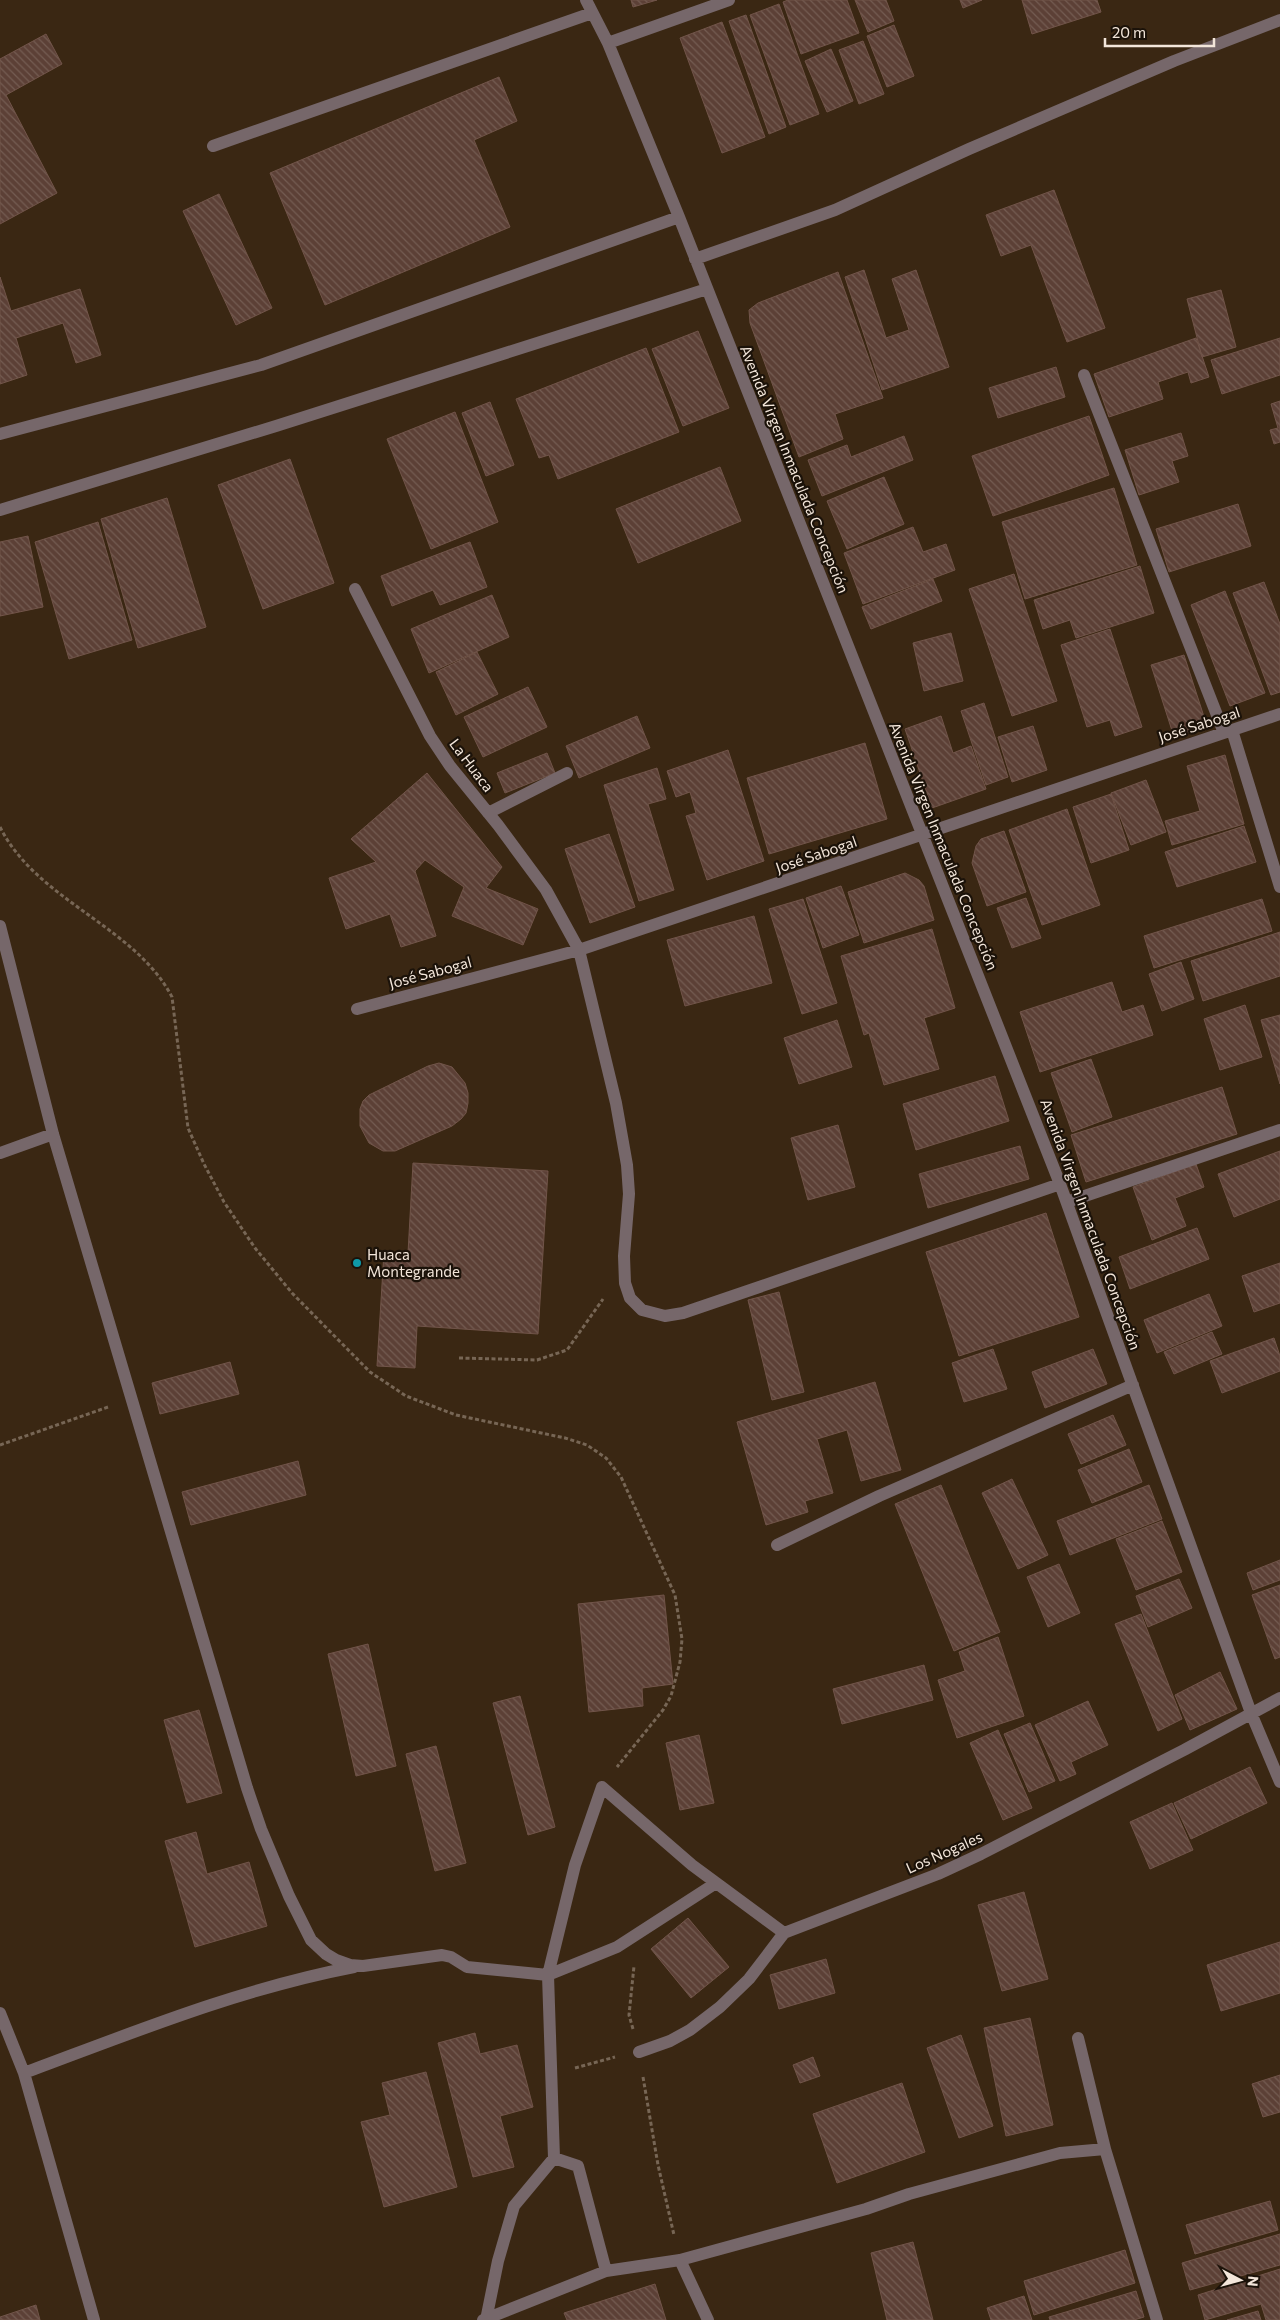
<svg xmlns="http://www.w3.org/2000/svg" width="1280" height="2320" viewBox="0 0 1280 2320" font-family="Commissioner,sans-serif">
	<style>
		.building { fill: url(#building-back-hatch); stroke: #715449 }
		.lines { fill: none; stroke-linecap: round; stroke-linejoin: round }
		.path { stroke: #765; stroke-width: 3; stroke-dasharray: 4 2.5; stroke-linecap: butt }
		.minor { stroke: #76676a; stroke-width: 12 }
		.culture-dot { fill: #0f9aa8; stroke: #1b1209; stroke-width: 2 }
		.labels { text-anchor: middle; dominant-baseline: central; stroke-width: 4.5; stroke-linejoin: round; paint-order: stroke }
		.street-label { font-size: 15px; fill: #f3e6da; stroke: #1b1209 }
		.poi-label { font-size: 15px; fill: #f3e6da; stroke: #1b1209; text-anchor: start }
	</style>
	<defs>
		<pattern id="building-back-hatch" width="6" height="6" patternUnits="userSpaceOnUse" patternTransform="scale(1.25)"><rect width="6" height="6" fill="#5c4036"/><path d="M-1 5l2 2M0 0l6 6M5-1l2 2" fill="none" stroke="#745c52"/></pattern>
	</defs>
	<rect width="100%" height="100%" fill="#3a2713"/>
	<!-- building -->
	<path class="building" d="M 631,0 L 657,0 L 633,7 Z
		M 788,0 L 847,0 L 859,33 L 801,54 L 783,2 Z
		M 855,0 L 886,0 L 894,21 L 868,32 Z
		M 960,0 L 982,0 L 963,8 Z
		M 1022,0 L 1097,0 L 1101,12 L 1032,34 Z
		M 779,4 L 819,114 L 790,125 L 750,15 Z
		M 746,15 L 786,127 L 769,134 L 729,21 Z
		M 722,22 L 765,137 L 722,153 L 680,38 Z
		M 894,25 L 914,76 L 887,87 L 867,36 Z
		M 46,34 L 62,64 L 6,95 L 57,193 L 0,224 L 0,59 Z
		M 863,41 L 884,94 L 859,104 L 839,50 Z
		M 831,49 L 853,101 L 827,112 L 805,61 Z
		M 499,77 L 517,121 L 474,140 L 510,227 L 325,305 L 270,173 Z
		M 1054,190 L 1105,328 L 1067,342 L 1031,245 L 1001,256 L 986,215 Z
		M 219,194 L 272,308 L 236,325 L 183,211 Z
		M 864,270 L 886,338 L 909,330 L 892,279 L 916,270 L 949,367 L 882,390 L 845,277 Z
		M 838,272 L 883,398 L 835,414 L 843,439 L 799,457 L 750,323 L 749,310 L 758,303 Z
		M 0,277 L 11,311 L 80,289 L 101,355 L 76,363 L 63,323 L 16,338 L 27,375 L 0,384 Z
		M 1221,290 L 1236,347 L 1202,357 L 1187,299 Z
		M 698,331 L 729,408 L 683,426 L 652,349 Z
		M 1196,338 L 1209,377 L 1191,383 L 1188,372 L 1158,382 L 1163,399 L 1109,417 L 1094,374 Z
		M 1280,338 L 1280,375 L 1222,394 L 1211,360 Z
		M 646,348 L 679,432 L 558,479 L 549,455 L 539,458 L 516,399 Z
		M 1056,367 L 1065,397 L 998,418 L 989,388 Z
		M 1280,401 L 1280,442 L 1274,444 L 1270,430 L 1278,428 L 1271,404 Z
		M 490,402 L 514,465 L 486,476 L 462,413 Z
		M 455,412 L 498,522 L 431,549 L 387,439 Z
		M 1089,416 L 1109,475 L 993,516 L 972,456 Z
		M 1181,433 L 1188,456 L 1172,461 L 1179,482 L 1139,495 L 1125,450 Z
		M 904,436 L 913,460 L 822,496 L 808,460 L 847,445 L 851,457 Z
		M 290,459 L 334,583 L 263,609 L 218,485 Z
		M 720,467 L 741,521 L 638,563 L 616,509 Z
		M 884,477 L 904,524 L 847,549 L 827,501 Z
		M 1114,488 L 1137,565 L 1025,599 L 1002,522 Z
		M 167,498 L 206,627 L 138,648 L 101,519 Z
		M 1238,504 L 1251,546 L 1169,572 L 1156,529 Z
		M 98,522 L 132,640 L 69,659 L 35,542 Z
		M 913,527 L 923,552 L 946,544 L 955,570 L 863,604 L 844,553 Z
		M 28,536 L 43,607 L 0,616 L 0,542 Z
		M 470,542 L 487,587 L 440,605 L 433,590 L 392,606 L 381,576 Z
		M 1140,566 L 1154,613 L 1076,638 L 1070,620 L 1043,629 L 1034,600 Z
		M 1014,574 L 1057,701 L 1012,716 L 969,589 Z
		M 933,579 L 942,601 L 871,629 L 862,607 Z
		M 1264,582 L 1280,624 L 1280,692 L 1271,695 L 1233,593 Z
		M 1225,591 L 1265,693 L 1230,706 L 1191,605 Z
		M 492,595 L 509,637 L 429,673 L 411,629 Z
		M 1110,629 L 1142,727 L 1115,736 L 1110,720 L 1087,727 L 1061,645 Z
		M 951,633 L 963,681 L 924,691 L 913,643 Z
		M 477,652 L 498,694 L 456,715 L 436,672 Z
		M 1184,655 L 1207,726 L 1174,737 L 1151,665 Z
		M 528,687 L 547,727 L 483,757 L 464,717 Z
		M 984,703 L 1008,777 L 986,785 L 961,711 Z
		M 637,716 L 650,748 L 579,778 L 566,746 Z
		M 941,716 L 953,753 L 971,746 L 986,789 L 932,808 L 905,729 Z
		M 1033,726 L 1047,770 L 1012,782 L 998,737 Z
		M 865,743 L 887,819 L 769,854 L 747,778 Z
		M 728,750 L 764,861 L 707,880 L 686,816 L 696,813 L 690,792 L 676,797 L 667,771 Z
		M 547,753 L 555,773 L 505,793 L 497,773 Z
		M 1225,755 L 1244,824 L 1172,845 L 1165,821 L 1200,811 L 1187,766 Z
		M 657,768 L 666,799 L 648,804 L 674,890 L 639,901 L 604,785 Z
		M 427,773 L 502,867 L 486,888 L 538,909 L 523,945 L 452,916 L 464,887 L 425,860 L 415,871 L 436,936 L 401,947 L 390,914 L 346,929 L 329,878 L 376,862 L 351,839 Z
		M 1146,780 L 1166,832 L 1131,845 L 1111,793 Z
		M 1111,794 L 1129,850 L 1091,863 L 1073,807 Z
		M 1067,809 L 1100,905 L 1042,925 L 1009,830 Z
		M 1244,826 L 1256,862 L 1177,887 L 1165,852 Z
		M 1004,831 L 1026,892 L 987,906 L 972,863 L 976,846 L 981,839 Z
		M 609,834 L 635,907 L 590,923 L 565,849 Z
		M 905,873 L 919,880 L 924,886 L 934,920 L 864,943 L 848,892 Z
		M 841,886 L 859,935 L 823,948 L 806,898 Z
		M 1026,898 L 1041,938 L 1012,948 L 997,908 Z
		M 803,899 L 837,1003 L 802,1014 L 769,909 Z
		M 1262,899 L 1272,931 L 1154,968 L 1144,936 Z
		M 754,916 L 772,983 L 685,1006 L 667,940 Z
		M 932,929 L 955,1008 L 924,1018 L 939,1069 L 884,1085 L 869,1033 L 864,1035 L 841,956 Z
		M 1280,932 L 1280,976 L 1203,1001 L 1191,961 Z
		M 1181,962 L 1194,999 L 1162,1011 L 1149,974 Z
		M 1112,982 L 1122,1012 L 1143,1005 L 1153,1035 L 1040,1072 L 1020,1012 Z
		M 1245,1005 L 1262,1057 L 1220,1070 L 1204,1019 Z
		M 1280,1015 L 1280,1084 L 1261,1020 Z
		M 837,1020 L 852,1067 L 799,1084 L 784,1038 Z
		M 1091,1059 L 1112,1117 L 1072,1132 L 1051,1073 Z
		M 439,1063 L 452,1067 L 465,1083 L 468,1093 L 468,1103 L 466,1113 L 461,1119 L 452,1126 L 395,1151 L 383,1151 L 369,1143 L 360,1126 L 360,1109 L 363,1101 L 369,1095 L 428,1066 Z
		M 995,1076 L 1009,1121 L 916,1150 L 903,1104 Z
		M 1222,1087 L 1237,1134 L 1086,1182 L 1071,1135 Z
		M 838,1125 L 855,1187 L 808,1200 L 791,1138 Z
		M 1020,1146 L 1029,1179 L 928,1208 L 919,1174 Z
		M 1280,1151 L 1280,1199 L 1234,1217 L 1218,1174 Z
		M 413,1163 L 548,1171 L 538,1334 L 417,1326 L 415,1368 L 377,1366 L 384,1252 L 408,1253 Z
		M 1196,1164 L 1204,1187 L 1175,1198 L 1186,1226 L 1152,1240 L 1133,1187 Z
		M 1046,1213 L 1079,1317 L 959,1356 L 926,1252 Z
		M 1197,1228 L 1209,1259 L 1130,1289 L 1119,1257 Z
		M 1280,1263 L 1280,1303 L 1254,1312 L 1242,1276 Z
		M 779,1292 L 804,1392 L 772,1400 L 748,1300 Z
		M 1209,1294 L 1222,1326 L 1157,1353 L 1144,1320 Z
		M 1212,1332 L 1222,1354 L 1174,1374 L 1164,1352 Z
		M 1274,1338 L 1280,1356 L 1280,1371 L 1222,1393 L 1210,1361 Z
		M 993,1349 L 1007,1389 L 964,1402 L 952,1363 Z
		M 1093,1349 L 1107,1384 L 1045,1408 L 1032,1372 Z
		M 230,1362 L 239,1394 L 160,1414 L 152,1383 Z
		M 875,1382 L 901,1470 L 861,1481 L 847,1430 L 817,1439 L 833,1493 L 805,1501 L 808,1512 L 766,1525 L 737,1422 Z
		M 1113,1415 L 1126,1445 L 1081,1464 L 1068,1434 Z
		M 1129,1449 L 1142,1482 L 1092,1503 L 1078,1470 Z
		M 298,1461 L 306,1495 L 191,1525 L 182,1492 Z
		M 1012,1479 L 1048,1555 L 1018,1569 L 982,1493 Z
		M 941,1485 L 1000,1632 L 954,1651 L 895,1504 Z
		M 1149,1485 L 1162,1519 L 1070,1555 L 1057,1521 Z
		M 1162,1521 L 1182,1572 L 1136,1590 L 1116,1539 Z
		M 1280,1560 L 1280,1580 L 1253,1590 L 1247,1573 Z
		M 1059,1564 L 1080,1613 L 1048,1627 L 1027,1577 Z
		M 1179,1579 L 1192,1608 L 1148,1627 L 1136,1596 Z
		M 1280,1585 L 1280,1657 L 1275,1659 L 1252,1595 Z
		M 664,1595 L 673,1684 L 642,1688 L 643,1706 L 589,1712 L 578,1604 Z
		M 1141,1614 L 1182,1719 L 1158,1731 L 1115,1624 Z
		M 998,1637 L 1024,1716 L 957,1738 L 938,1680 L 965,1671 L 959,1652 Z
		M 368,1644 L 396,1766 L 356,1776 L 328,1654 Z
		M 924,1665 L 933,1700 L 842,1724 L 833,1689 Z
		M 1220,1672 L 1237,1709 L 1190,1730 L 1175,1695 Z
		M 520,1696 L 555,1827 L 528,1835 L 493,1703 Z
		M 1088,1701 L 1108,1745 L 1071,1762 L 1076,1774 L 1060,1781 L 1035,1725 Z
		M 199,1710 L 222,1793 L 187,1803 L 164,1720 Z
		M 1030,1723 L 1055,1781 L 1029,1792 L 1004,1734 Z
		M 998,1730 L 1032,1808 L 1003,1820 L 970,1743 Z
		M 699,1735 L 714,1803 L 680,1810 L 666,1743 Z
		M 436,1746 L 466,1863 L 435,1871 L 406,1754 Z
		M 1250,1767 L 1267,1803 L 1191,1839 L 1174,1803 Z
		M 1172,1803 L 1193,1850 L 1150,1869 L 1130,1822 Z
		M 196,1832 L 207,1874 L 249,1862 L 267,1926 L 195,1947 L 165,1841 Z
		M 1024,1892 L 1048,1979 L 1002,1991 L 978,1905 Z
		M 688,1918 L 729,1967 L 691,1998 L 651,1949 Z
		M 1280,1942 L 1280,1993 L 1221,2011 L 1207,1965 Z
		M 826,1959 L 835,1993 L 779,2009 L 770,1975 Z
		M 1030,2018 L 1053,2125 L 1006,2136 L 984,2028 Z
		M 475,2033 L 480,2054 L 517,2045 L 533,2107 L 500,2116 L 514,2167 L 473,2177 L 438,2043 Z
		M 961,2035 L 993,2126 L 959,2138 L 927,2048 Z
		M 813,2057 L 820,2076 L 800,2083 L 793,2065 Z
		M 426,2072 L 457,2187 L 384,2207 L 361,2122 L 390,2115 L 382,2083 Z
		M 1280,2075 L 1280,2112 L 1263,2117 L 1252,2084 Z
		M 902,2083 L 925,2152 L 837,2183 L 813,2114 Z
		M 1270,2201 L 1278,2230 L 1195,2254 L 1186,2225 Z
		M 1280,2234 L 1280,2265 L 1190,2290 L 1182,2263 Z
		M 913,2242 L 933,2320 L 887,2320 L 871,2253 Z
		M 1125,2250 L 1135,2283 L 1034,2315 L 1024,2281 Z
		M 1280,2269 L 1280,2320 L 1266,2320 L 1261,2304 L 1205,2320 L 1198,2295 Z
		M 655,2284 L 666,2320 L 567,2320 L 564,2313 Z
		M 1136,2291 L 1144,2317 L 1134,2320 L 1050,2320 L 1049,2317 Z
		M 1024,2296 L 1032,2320 L 991,2320 L 987,2308 Z
		M 36,2305 L 40,2320 L 0,2320 L 0,2317 Z
		M 1258,2311 L 1261,2320 L 1227,2320 Z"/>
	<g class="lines">
		<!-- path -->
		<path class="path" d="M 0,827 C 37,901 135,926 172,997 L 188,1128 L 204,1164 L 224,1202 L 255,1248 L 292,1293 L 370,1372 L 406,1396 L 456,1415 L 565,1438 L 587,1445 L 606,1458 L 621,1477 L 675,1595 L 682,1639 L 680,1662 L 671,1696 L 663,1710 L 617,1767
			M 459,1358 L 537,1360 L 567,1350 L 603,1299
			M 0,1445 L 108,1407
			M 633,2029 L 629,2015 L 634,1966
			M 575,2068 L 615,2057
			M 643,2077 L 658,2165 L 674,2235"/>
		<!-- minor -->
		<path class="minor" d="M 586,0 L 608,43 L 679,217 L 1060,1184 L 1251,1713 L 1280,1782
			M 608,43 L 729,0
			M 213,146 L 592,13
			M 695,259 L 835,210 L 969,149 L 1174,61 L 1280,20
			M 1084,375 L 1224,733
			M 0,434 L 261,365 L 679,217
			M 0,510 L 276,426 L 707,289
			M 355,589 L 430,736 L 450,766 L 498,825 L 546,890 L 579,950 L 616,1103 L 627,1165 L 629,1194 L 624,1256 L 625,1283 L 630,1298 L 642,1310 L 665,1316 L 683,1313 L 1060,1184
			M 1232,730 L 1280,887
			M 488,813 L 567,773
			M 0,926 L 53,1134 L 247,1788 L 261,1829 L 289,1896 L 311,1940 L 326,1954 L 336,1960 L 350,1965 L 363,1966 L 442,1955 L 451,1957 L 467,1967 L 548,1975 L 617,1947 L 716,1883
			M 357,1009 L 579,950 L 1280,714
			M 0,1153 L 53,1134
			M 1067,1202 L 1280,1130
			M 777,1545 L 879,1496 L 1133,1385
			M 784,1933 L 692,1865 L 602,1787 L 575,1865 L 548,1975 L 554,2158 L 578,2166 L 606,2271 L 680,2260 L 866,2209 L 909,2194 L 1060,2153 L 1105,2149 L 1157,2320
			M 0,2013 L 24,2073
			M 1078,2038 L 1105,2149
			M 639,2052 L 670,2041 L 690,2030 L 720,2007 L 749,1979 L 784,1933 L 938,1874 L 981,1854 L 1184,1750 L 1280,1698
			M 680,2260 L 708,2320
			M 94,2320 L 24,2073 C 132,2033 239,1989 354,1967
			M 483,2320 L 606,2271
			M 486,2320 L 498,2261 L 514,2206 L 554,2158"/>
	</g>
	<!-- markers -->
	<circle class="culture-dot" cx="357" cy="1263" r="5"/>
	<g class="labels">
		<!-- street labels -->
		<g class="street-label">
			<text transform="translate(795 469) rotate(68)">Avenida Virgen Inmaculada Concepción</text>
			<text transform="translate(1199 724) rotate(-18)">José Sabogal</text>
			<text transform="translate(472 765) rotate(53)">La Huaca</text>
			<text transform="translate(944 846) rotate(68)">Avenida Virgen Inmaculada Concepción</text>
			<text transform="translate(816 854) rotate(-19)">José Sabogal</text>
			<text transform="translate(430 972) rotate(-15)">José Sabogal</text>
			<text transform="translate(1091 1224) rotate(70)">Avenida Virgen Inmaculada Concepción</text>
			<text transform="translate(944 1852) rotate(-24)">Los Nogales</text>
		</g>
		<!-- poi labels -->
		<g class="poi-label">
			<text x="367" y="1254">Huaca<tspan x="367" dy="17">Montegrande</tspan></text>
		</g>
	</g>
	<!-- north arrow -->
	<g transform="translate(1240 2280) rotate(96)" stroke="#1b1209" stroke-width="4" paint-order="stroke">
	<path d="M0-4L9 19L0 12L-9 19Z" fill="#f3e6da"/>
	<text y="-8" font-size="14" font-weight="bold" text-anchor="middle" fill="#f3e6da">N</text>
	</g>
	<!-- scale -->
	<path d="M1105 38v8h109v-8" fill="none" stroke="#f3e6da" stroke-width="2.5"/>
	<text x="1112" y="38" font-size="15" fill="#f3e6da" stroke="#1b1209" stroke-width="4" paint-order="stroke">20 m</text>
</svg>
